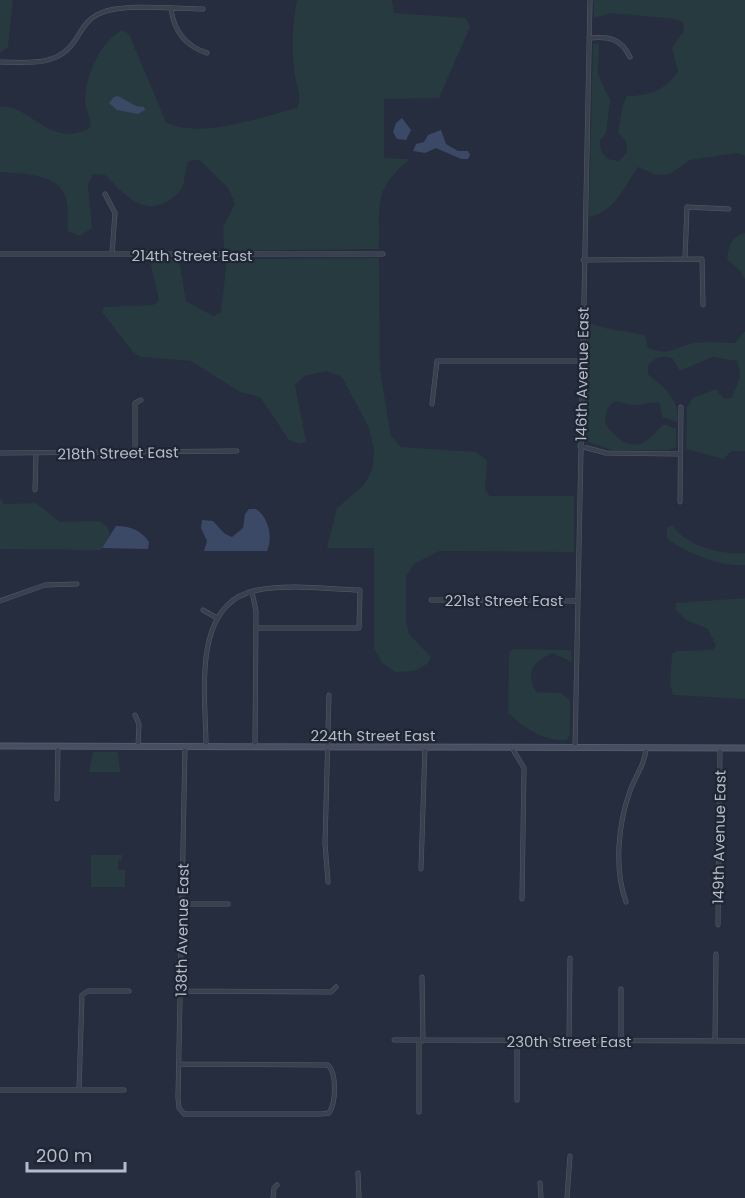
<svg xmlns="http://www.w3.org/2000/svg" width="745" height="1198" viewBox="0 0 745 1198" font-family="Poppins,sans-serif">
	<style>
		.green { fill: #273a3f }
		.water { fill: #3c4966 }
		.lines { fill: none; stroke-linecap: round; stroke-linejoin: round }
		.street-casing { stroke: #545b69; stroke-width: 5 }
		.secondary-casing { stroke: #545b69; stroke-width: 7 }
		.street { stroke: #39404e; stroke-width: 4 }
		.secondary { stroke: #484e61; stroke-width: 5 }
		.labels { text-anchor: middle; dominant-baseline: central; stroke-width: 4.5; stroke-linejoin: round; paint-order: stroke }
		.street-label { font-size: 15px; fill: #b6bbc9; stroke: #1e2533 }
	</style>
	<rect width="100%" height="100%" fill="#252d3e"/>
	<!-- green -->
	<path class="green" d="M 0,0 L 13,0 L 8,47 L 0,53 Z
		M 297,0 L 392,0 L 394,13 L 466,18 L 470,27 L 439,98 L 384,99 L 384,158 L 410,159 C 373,189 380,204 379,249 L 224,251 L 223,227 L 235,204 L 228,188 L 200,160 L 189,161 C 184,169 186,179 182,188 C 179,193 173,198 168,201 C 142,217 122,192 105,175 L 93,174 L 88,185 L 92,228 L 80,236 L 68,231 C 67,221 69,208 66,198 C 59,173 21,174 0,172 L 0,106 C 35,107 49,149 90,128 C 92,116 85,110 85,100 C 86,75 100,42 122,30 L 129,34 L 166,122 C 199,140 262,117 297,108 C 302,95 297,89 295,76 C 291,52 292,24 297,0 Z
		M 594,0 L 745,0 L 745,156 L 737,153 L 690,160 L 670,174 L 656,175 L 638,167 C 624,187 615,212 589,217 L 593,44 L 599,44 L 598,74 L 610,100 L 606,133 L 600,141 L 601,151 L 608,159 L 619,161 L 627,152 L 626,141 L 618,132 L 623,104 L 627,96 C 650,96 666,90 678,71 L 672,48 L 684,31 L 683,22 L 674,19 L 612,13 L 594,18 Z
		M 745,233 L 745,279 L 741,272 L 727,259 C 729,246 731,236 745,233 Z
		M 379,258 L 380,370 L 391,436 L 401,447 L 476,452 L 487,460 L 485,490 L 490,496 L 574,496 L 574,552 L 439,551 L 414,564 L 406,577 L 406,620 L 409,634 L 431,657 L 427,664 L 414,671 L 395,672 L 382,663 L 374,648 L 374,548 L 327,548 L 337,508 L 364,485 L 372,470 L 374,450 L 369,428 L 342,377 L 327,371 L 304,376 L 295,385 L 306,441 L 300,444 L 289,440 L 260,397 L 240,392 L 191,361 L 141,357 L 133,352 L 102,312 L 104,307 L 153,305 L 159,301 L 150,260 L 179,259 L 186,301 L 213,316 L 221,312 L 227,259 Z
		M 593,324 C 610,332 627,329 645,336 L 648,348 C 671,357 676,346 695,343 C 708,341 723,343 735,343 L 745,331 L 745,451 L 732,451 L 723,459 L 686,449 L 687,407 L 693,398 L 716,389 L 724,399 L 731,398 C 738,384 743,376 737,361 L 712,357 L 680,371 L 672,358 C 661,355 655,357 648,366 L 648,374 C 663,387 681,399 677,422 L 662,417 L 660,404 C 650,400 644,406 634,405 C 626,405 621,401 613,402 L 607,409 L 605,422 C 612,435 629,452 646,441 C 653,437 658,429 664,424 L 676,429 L 676,447 L 669,450 L 612,450 L 585,441 L 587,326 Z
		M 0,498 L 4,504 L 36,503 L 60,522 L 99,521 L 107,526 L 110,534 L 101,550 L 0,549 Z
		M 672,525 C 686,546 721,555 745,553 L 745,565 C 719,567 688,553 667,539 L 667,528 Z
		M 745,598 L 745,699 L 673,695 L 670,684 L 672,654 L 677,651 L 712,650 L 716,646 L 708,629 L 686,620 L 675,609 L 676,603 Z
		M 514,649 L 571,650 L 572,662 L 553,653 C 533,662 525,671 536,692 L 561,693 L 570,700 L 570,734 L 567,740 C 545,742 524,728 508,713 L 509,652 Z
		M 93,752 L 118,752 L 120,772 L 89,772 Z
		M 91,855 L 122,855 L 122,860 L 118,860 L 118,870 L 125,870 L 125,887 L 91,887 Z"/>
	<!-- water -->
	<path class="water" d="M 118,96 L 136,106 L 144,107 L 145,110 L 138,114 L 117,110 L 109,103 L 114,97 Z
		M 402,118 L 411,130 L 406,140 L 397,139 L 393,132 L 396,123 Z
		M 441,130 L 446,144 L 458,151 L 468,151 L 470,155 L 468,159 L 461,159 L 436,148 L 425,153 L 413,151 L 416,144 L 424,142 L 428,135 Z
		M 249,509 L 256,509 C 269,518 273,537 267,551 L 204,551 L 207,541 L 201,528 L 202,520 L 213,521 L 225,534 L 232,537 L 243,528 L 245,514 Z
		M 116,526 C 130,526 141,530 149,542 L 148,549 L 102,548 Z"/>
	<g class="lines">
		<!-- street casing -->
		<g class="street-casing">
			<path id="street" d="M 171,9 C 174,31 185,46 207,53
				M 589,38 C 608,36 621,38 630,57
				M 0,62 C 28,62 58,68 76,39 C 83,28 88,18 101,13 C 123,3 177,9 203,9
				M 105,194 L 115,213 L 112,254
				M 0,254 L 383,254
				M 685,258 L 687,207 L 729,209
				M 583,260 L 702,259 L 703,305
				M 432,404 L 437,361 L 582,361
				M 580,446 L 606,453 L 680,454
				M 0,453 L 237,451
				M 135,453 L 135,403 L 141,400
				M 35,490 L 36,453
				M 680,502 L 681,407
				M 252,592 L 256,611 L 255,746
				M 431,600 L 577,601
				M 0,601 L 45,585 L 77,584
				M 203,610 L 217,618
				M 135,715 L 139,724 L 138,746
				M 206,746 C 206,696 190,602 258,590 C 290,584 327,589 360,590 L 359,628 L 256,628
				M 512,748 L 524,768 L 522,899
				M 575,748 L 590,0
				M 57,799 L 58,746
				M 421,869 L 425,747
				M 328,882 L 325,843 L 329,695
				M 626,902 C 614,869 618,824 630,791 C 635,776 645,765 646,748
				M 183,904 L 228,904
				M 718,925 L 720,749
				M 422,977 L 423,1041
				M 181,991 L 331,992 L 336,987
				M 394,1040 L 745,1041
				M 419,1041 L 419,1112
				M 715,1041 L 716,954
				M 569,1042 L 570,958
				M 621,1042 L 621,989
				M 179,1064 L 328,1065 C 337,1073 336,1103 329,1113 L 321,1114 L 184,1114 L 179,1108 L 178,1098 L 185,747
				M 0,1090 L 124,1090
				M 79,1090 L 82,995 L 88,991 L 129,991
				M 517,1100 L 517,1042
				M 358,1173 L 359,1198
				M 540,1183 L 541,1198
				M 273,1198 L 274,1188 L 277,1185
				M 567,1198 L 570,1156"/>
		</g>
		<!-- secondary casing -->
		<g class="secondary-casing">
			<path id="secondary" d="M 0,746 L 745,748"/>
		</g>
		<!-- street -->
		<use href="#street" class="street"/>
		<!-- secondary -->
		<use href="#secondary" class="secondary"/>
	</g>
	<g class="labels">
		<!-- street labels -->
		<g class="street-label">
			<text x="192" y="255">214th Street East</text>
			<text transform="translate(582 374) rotate(-89)">146th Avenue East</text>
			<text transform="translate(118 453) rotate(-1)">218th Street East</text>
			<text x="504" y="600">221st Street East</text>
			<text x="373" y="735">224th Street East</text>
			<text transform="translate(719 837) rotate(-89)">149th Avenue East</text>
			<text transform="translate(182 930) rotate(-89)">138th Avenue East</text>
			<text x="569" y="1041">230th Street East</text>
		</g>
	</g>
	<!-- scale -->
	<path d="M27 1162v9h98v-9" fill="none" stroke="#b6bbc9" stroke-width="3"/>
	<text x="36" y="1162" font-size="18" fill="#b6bbc9" stroke="#1e2533" stroke-width="4.5" paint-order="stroke">200 m</text>
</svg>
